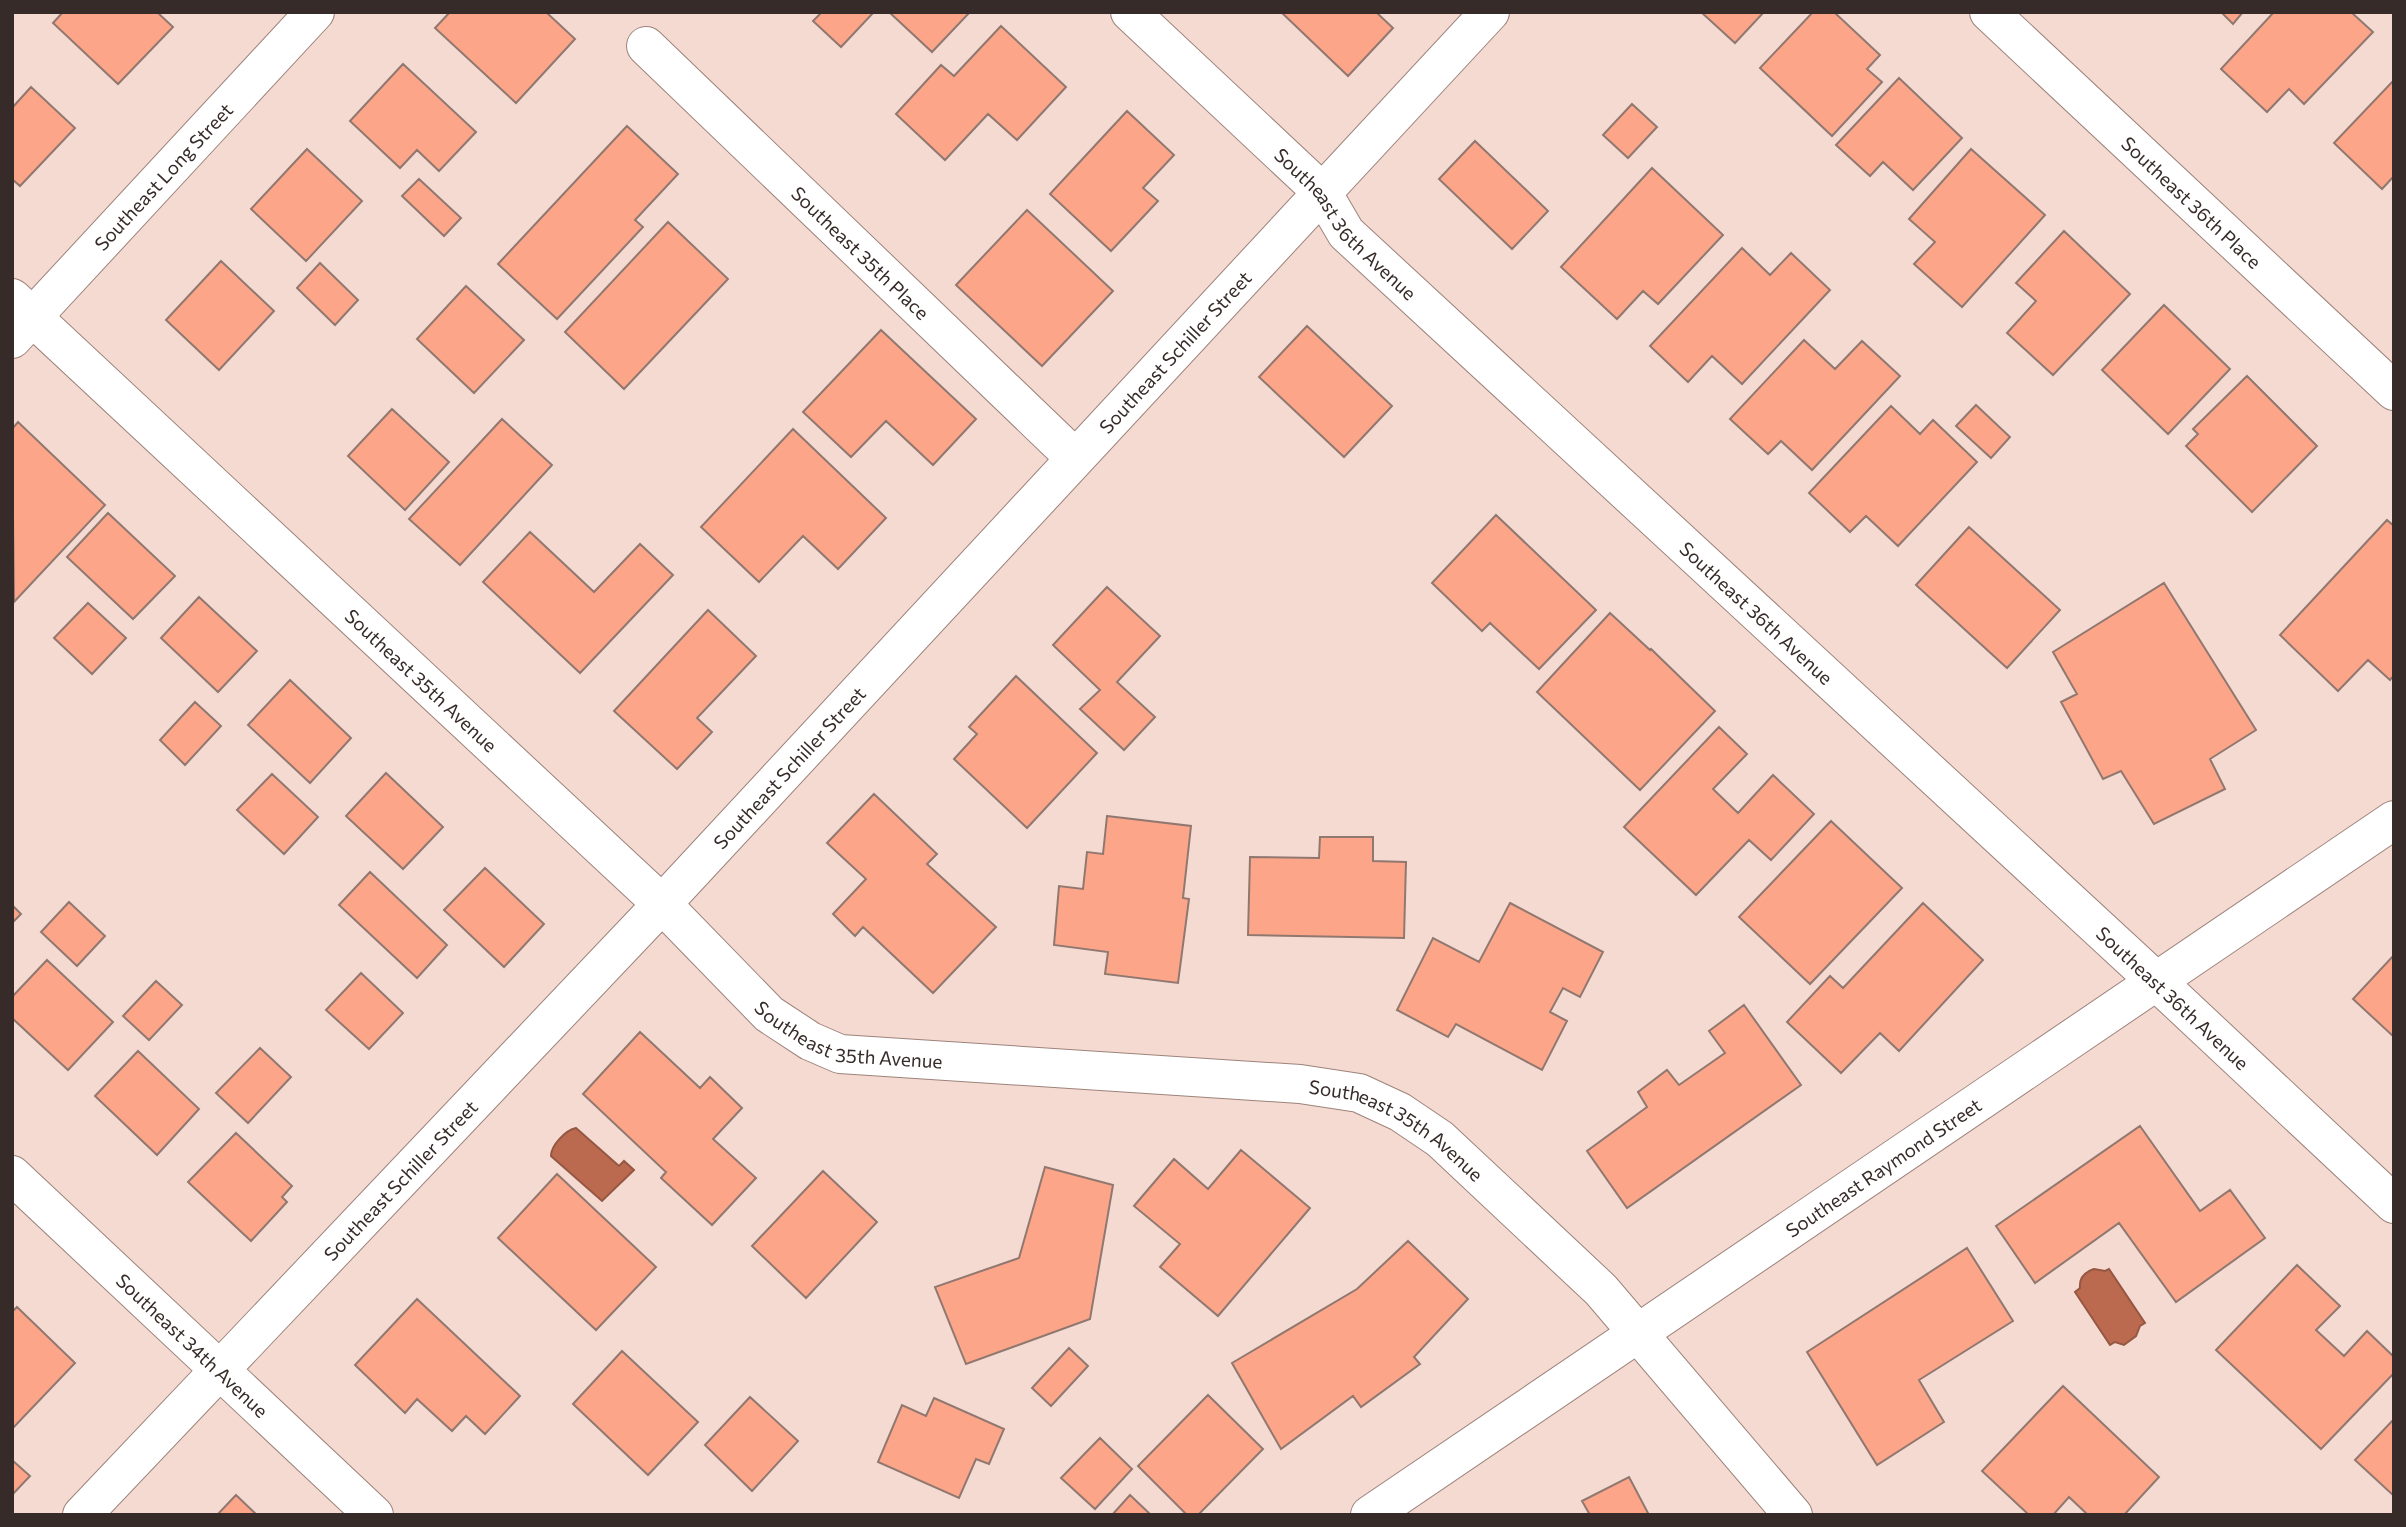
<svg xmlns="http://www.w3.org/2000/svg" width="2406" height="1527" viewBox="0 0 2406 1527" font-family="Commissioner,sans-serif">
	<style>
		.water { fill: #bc6a4f; stroke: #945743; stroke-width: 2 }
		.building { fill: #fda588; stroke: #907870; stroke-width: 2 }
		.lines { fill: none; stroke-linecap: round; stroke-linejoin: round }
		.minor-casing { stroke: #9c837b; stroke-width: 40 }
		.minor { stroke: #fff; stroke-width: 38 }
		.labels { text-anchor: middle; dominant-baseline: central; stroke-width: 5; stroke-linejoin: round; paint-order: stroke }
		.street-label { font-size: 19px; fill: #362b28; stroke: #ffe8e1 }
	</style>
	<rect width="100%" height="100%" fill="#f5dad1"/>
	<!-- water -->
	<path class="water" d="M 576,1128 L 619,1166 L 624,1161 L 634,1170 L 602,1201 L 551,1156 C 551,1145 566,1130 576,1128 Z
		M 2094,1269 L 2105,1271 L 2109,1269 L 2145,1323 L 2140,1326 L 2136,1336 L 2124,1345 L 2115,1342 L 2110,1345 L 2075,1292 L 2080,1288 C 2079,1278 2085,1272 2094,1269 Z"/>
	<!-- building -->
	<path class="building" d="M 63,12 L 157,12 L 173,27 L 118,84 L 53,23 Z
		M 450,12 L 546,12 L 575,39 L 516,103 L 435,28 Z
		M 822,12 L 872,12 L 873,13 L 841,47 L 813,21 Z
		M 889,12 L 970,12 L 932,52 Z
		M 1281,12 L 1376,12 L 1393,28 L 1348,76 Z
		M 1701,12 L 1764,12 L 1735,43 Z
		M 1813,12 L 1834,12 L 1880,55 L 1867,69 L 1882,82 L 1832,136 L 1760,68 Z
		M 2221,12 L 2243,12 L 2233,24 Z
		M 2274,12 L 2351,12 L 2373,32 L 2304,104 L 2289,89 L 2267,112 L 2221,69 Z
		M 1001,26 L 1066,87 L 1017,140 L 988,114 L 945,160 L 896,114 L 941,65 L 954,76 Z
		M 403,64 L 476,132 L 439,171 L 417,150 L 400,168 L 350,121 Z
		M 1899,78 L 1962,138 L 1913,190 L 1883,162 L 1870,176 L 1836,145 Z
		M 2394,80 L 2394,176 L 2382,189 L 2334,143 Z
		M 31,87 L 75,128 L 20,186 L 12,179 L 12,108 Z
		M 1632,104 L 1657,127 L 1628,158 L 1603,135 Z
		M 1127,111 L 1174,155 L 1143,188 L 1158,201 L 1111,251 L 1050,194 Z
		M 627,126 L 678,174 L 635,220 L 643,227 L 557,319 L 498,264 Z
		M 1475,141 L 1548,211 L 1512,249 L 1439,179 Z
		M 307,149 L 362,201 L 306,261 L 251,209 Z
		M 1971,149 L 2045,215 L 1962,307 L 1914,264 L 1935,242 L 1909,219 Z
		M 1652,168 L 1723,235 L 1658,304 L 1643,291 L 1617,319 L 1561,267 Z
		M 419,179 L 461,218 L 444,236 L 402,196 Z
		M 1027,210 L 1113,291 L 1042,366 L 956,285 Z
		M 668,222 L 728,279 L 624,389 L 565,332 Z
		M 2064,231 L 2130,294 L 2053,375 L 2007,333 L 2036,301 L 2016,283 Z
		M 1742,248 L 1770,275 L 1791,253 L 1830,290 L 1742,384 L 1712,356 L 1688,382 L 1650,346 Z
		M 221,261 L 274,311 L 219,370 L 166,320 Z
		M 320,263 L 358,300 L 335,325 L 297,288 Z
		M 466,286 L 524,340 L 474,393 L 417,339 Z
		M 2164,305 L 2230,369 L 2168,434 L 2102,370 Z
		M 1307,326 L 1392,406 L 1344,457 L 1259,377 Z
		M 881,330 L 976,419 L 933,465 L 886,421 L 851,457 L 803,412 Z
		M 1804,340 L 1835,369 L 1862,341 L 1900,376 L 1812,470 L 1781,441 L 1768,454 L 1730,419 Z
		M 2247,376 L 2317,446 L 2252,512 L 2186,446 L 2198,434 L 2193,429 Z
		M 1976,405 L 2010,437 L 1991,458 L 1956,426 Z
		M 1891,406 L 1920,434 L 1933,420 L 1977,462 L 1898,546 L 1866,516 L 1850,532 L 1809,493 Z
		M 392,409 L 449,462 L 405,510 L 348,456 Z
		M 502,419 L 552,465 L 460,565 L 409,519 Z
		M 18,422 L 105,505 L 14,602 L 12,429 Z
		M 793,429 L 886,518 L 838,569 L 803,536 L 759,582 L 701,527 Z
		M 108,513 L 175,576 L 133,619 L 67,557 Z
		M 1496,515 L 1596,610 L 1539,669 L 1490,623 L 1482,631 L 1432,583 Z
		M 2387,520 L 2394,526 L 2394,675 L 2390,680 L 2368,660 L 2338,691 L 2280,635 Z
		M 1969,527 L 2060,610 L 2007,668 L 1916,585 Z
		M 530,532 L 594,592 L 640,544 L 673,575 L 580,673 L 483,582 Z
		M 2164,583 L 2256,730 L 2210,759 L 2225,789 L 2154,824 L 2121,771 L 2103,779 L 2061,702 L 2077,694 L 2053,652 Z
		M 1107,587 L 1160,636 L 1117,682 L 1155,717 L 1124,750 L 1080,709 L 1100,690 L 1053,645 Z
		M 199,597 L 257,651 L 218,692 L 161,638 Z
		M 88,603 L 126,638 L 92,674 L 54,638 Z
		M 708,610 L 756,656 L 697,718 L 712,732 L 677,769 L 614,711 Z
		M 1610,613 L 1650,650 L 1651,649 L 1715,711 L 1640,790 L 1537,692 Z
		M 1016,676 L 1097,753 L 1027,828 L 954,759 L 977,734 L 969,727 Z
		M 290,680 L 351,738 L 310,783 L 248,725 Z
		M 195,702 L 221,726 L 185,765 L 160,740 Z
		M 1719,727 L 1747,754 L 1713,789 L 1738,813 L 1773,775 L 1814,814 L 1771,860 L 1749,840 L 1696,895 L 1624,827 Z
		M 386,773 L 443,827 L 403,869 L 346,816 Z
		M 272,774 L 318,817 L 284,854 L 237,810 Z
		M 874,794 L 937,854 L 927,864 L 996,927 L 933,993 L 863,927 L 855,936 L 833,914 L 866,879 L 827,843 Z
		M 1107,816 L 1191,826 L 1183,898 L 1189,899 L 1178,983 L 1105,974 L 1108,952 L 1054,945 L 1059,886 L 1083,889 L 1087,852 L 1103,854 Z
		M 1831,821 L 1902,888 L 1810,984 L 1739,917 Z
		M 1320,837 L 1373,837 L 1373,861 L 1406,862 L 1404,938 L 1248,935 L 1250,857 L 1319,858 Z
		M 485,868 L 544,924 L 504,967 L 444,910 Z
		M 370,872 L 447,945 L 417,978 L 339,905 Z
		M 69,902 L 105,936 L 77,966 L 41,932 Z
		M 1510,903 L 1603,952 L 1580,997 L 1563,988 L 1550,1012 L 1567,1021 L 1542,1070 L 1456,1024 L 1448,1037 L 1397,1010 L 1433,938 L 1479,962 Z
		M 1923,903 L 1983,960 L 1899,1051 L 1880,1033 L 1841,1073 L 1787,1022 L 1830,976 L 1843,988 Z
		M 12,905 L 21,914 L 12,923 Z
		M 2394,955 L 2394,1037 L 2353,999 Z
		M 47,960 L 113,1022 L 68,1070 L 12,1018 L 12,997 Z
		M 361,973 L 403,1013 L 369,1049 L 326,1010 Z
		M 156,981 L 182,1005 L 149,1040 L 123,1016 Z
		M 1744,1005 L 1801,1085 L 1627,1208 L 1587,1151 L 1647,1107 L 1638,1092 L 1667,1070 L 1679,1085 L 1725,1053 L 1709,1031 Z
		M 640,1032 L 700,1088 L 710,1077 L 742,1108 L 713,1139 L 756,1178 L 712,1225 L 661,1178 L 666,1172 L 583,1094 Z
		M 260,1048 L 291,1077 L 248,1123 L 216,1093 Z
		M 138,1051 L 199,1109 L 157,1155 L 95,1096 Z
		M 2140,1126 L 2200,1211 L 2230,1190 L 2265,1238 L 2176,1302 L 2119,1223 L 2035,1283 L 1996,1226 Z
		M 236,1133 L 292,1186 L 282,1197 L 287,1202 L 251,1241 L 188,1182 Z
		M 1241,1150 L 1310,1208 L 1218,1316 L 1160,1267 L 1180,1244 L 1134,1206 L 1174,1159 L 1208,1189 Z
		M 1045,1167 L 1113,1185 L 1090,1319 L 966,1364 L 935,1287 L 1019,1258 Z
		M 823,1171 L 877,1222 L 806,1298 L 752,1246 Z
		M 557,1174 L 656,1267 L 596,1330 L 498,1238 Z
		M 1408,1241 L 1468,1299 L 1414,1357 L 1420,1364 L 1361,1407 L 1353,1396 L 1281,1449 L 1232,1363 L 1357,1289 Z
		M 1967,1248 L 2013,1321 L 1919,1380 L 1944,1422 L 1877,1465 L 1807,1352 Z
		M 2297,1265 L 2340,1306 L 2316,1330 L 2344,1356 L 2367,1331 L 2394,1357 L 2394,1373 L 2321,1449 L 2216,1350 Z
		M 417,1299 L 520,1396 L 485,1434 L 466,1416 L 452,1431 L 417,1399 L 405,1413 L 355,1365 Z
		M 17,1307 L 75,1363 L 12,1429 L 12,1312 Z
		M 1069,1348 L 1088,1366 L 1051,1406 L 1032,1388 Z
		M 622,1351 L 698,1422 L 648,1475 L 573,1404 Z
		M 2063,1386 L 2159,1477 L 2124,1515 L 2088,1515 L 2069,1497 L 2053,1515 L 2029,1515 L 1982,1471 Z
		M 1208,1395 L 1263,1449 L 1198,1515 L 1187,1515 L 1138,1466 Z
		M 750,1397 L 798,1441 L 752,1491 L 705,1445 Z
		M 934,1398 L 1004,1429 L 989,1464 L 976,1459 L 959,1498 L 878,1462 L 902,1405 L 926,1416 Z
		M 2394,1419 L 2394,1496 L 2355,1460 Z
		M 1100,1438 L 1132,1469 L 1095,1509 L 1061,1478 Z
		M 12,1460 L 30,1476 L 12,1495 Z
		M 1629,1477 L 1649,1515 L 1590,1515 L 1582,1501 Z
		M 236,1495 L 257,1515 L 217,1515 Z
		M 1130,1495 L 1151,1515 L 1112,1515 Z"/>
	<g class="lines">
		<!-- minor casing -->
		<g class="minor-casing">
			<g id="minor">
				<path id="s1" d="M 1130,12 L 1322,192 L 1346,233 L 2157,982 L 2394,1204"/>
				<path id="s2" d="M 1989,12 L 2394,391"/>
				<path id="s3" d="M 646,46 L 1075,458"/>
				<path id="s4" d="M 12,298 L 662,904 L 769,1014 L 810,1041 L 840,1054 L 1300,1084 L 1359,1093 L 1400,1112 L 1440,1139 L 1601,1290 L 1793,1515"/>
				<path id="s5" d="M 12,339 L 315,12"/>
				<path id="s6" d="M 12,1175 L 374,1515"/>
				<path id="s7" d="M 82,1515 L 662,904 L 1490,12"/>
				<path id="s8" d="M 1370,1515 L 2394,820"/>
			</g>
		</g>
		<!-- minor -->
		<use href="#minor" class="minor"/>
	</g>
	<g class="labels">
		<!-- street labels -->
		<g class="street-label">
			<text stroke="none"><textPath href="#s5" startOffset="222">Southeast Long Street</textPath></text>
			<text stroke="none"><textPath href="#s2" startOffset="278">Southeast 36th Place</textPath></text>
			<text stroke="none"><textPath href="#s1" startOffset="303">Southeast 36th Avenue</textPath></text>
			<text stroke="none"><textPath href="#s3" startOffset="298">Southeast 35th Place</textPath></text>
			<text stroke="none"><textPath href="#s7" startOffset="1596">Southeast Schiller Street</textPath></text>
			<text stroke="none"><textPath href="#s1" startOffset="870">Southeast 36th Avenue</textPath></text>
			<text stroke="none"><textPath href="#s4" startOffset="560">Southeast 35th Avenue</textPath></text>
			<text stroke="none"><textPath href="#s7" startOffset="1029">Southeast Schiller Street</textPath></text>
			<text stroke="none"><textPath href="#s1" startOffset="1437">Southeast 36th Avenue</textPath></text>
			<text stroke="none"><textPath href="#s4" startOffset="1127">Southeast 35th Avenue</textPath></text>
			<text stroke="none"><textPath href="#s4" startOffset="1694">Southeast 35th Avenue</textPath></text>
			<text stroke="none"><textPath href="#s8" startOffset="620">Southeast Raymond Street</textPath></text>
			<text stroke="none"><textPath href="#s7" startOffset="462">Southeast Schiller Street</textPath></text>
			<text stroke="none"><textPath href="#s6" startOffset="248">Southeast 34th Avenue</textPath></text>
		</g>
	</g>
	<!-- border -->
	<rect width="2406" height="1527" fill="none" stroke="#362b28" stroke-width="28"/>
</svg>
